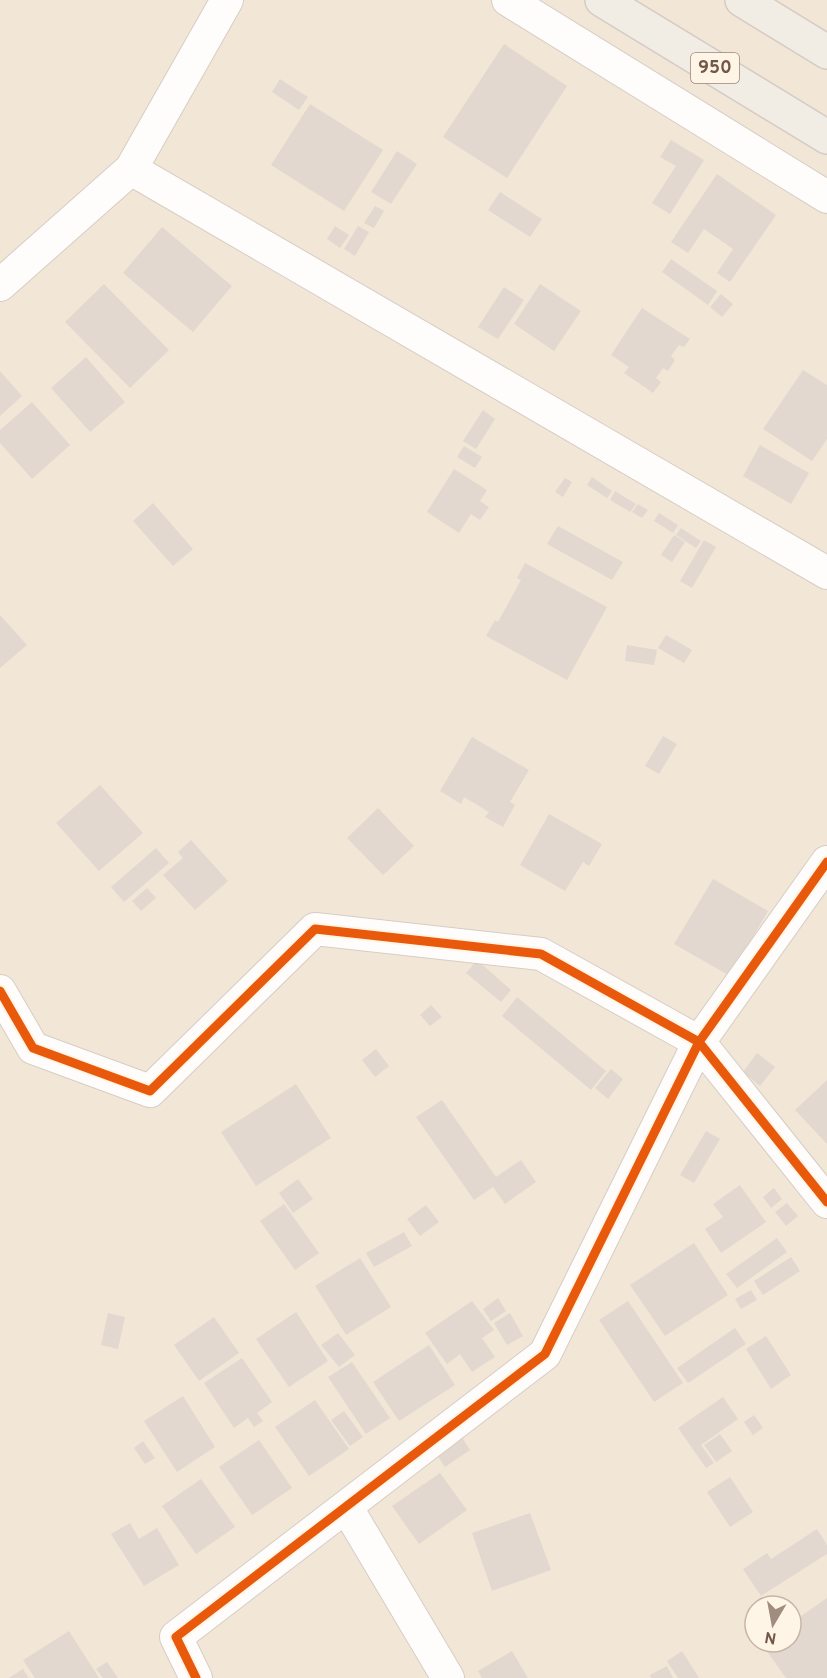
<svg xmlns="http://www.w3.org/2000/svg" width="827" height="1678" viewBox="0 0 827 1678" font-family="Overpass,sans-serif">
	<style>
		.residential { fill: #f2e6d7; fill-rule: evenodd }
		.building { fill: #e2d8cf }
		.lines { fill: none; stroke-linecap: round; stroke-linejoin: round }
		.minor-casing { stroke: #d7cdc5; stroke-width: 34 }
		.primary-casing { stroke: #d5cbc4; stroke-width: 36 }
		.minor { stroke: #fefdfb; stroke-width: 32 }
		.primary { stroke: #f2ede4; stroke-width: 33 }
		.cycleway-casing { stroke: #fff5e7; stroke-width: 13 }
		.cycleway { stroke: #e8590c; stroke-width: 9 }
		.labels { text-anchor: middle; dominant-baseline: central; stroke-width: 5; stroke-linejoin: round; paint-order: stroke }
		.shield { fill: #fff5e7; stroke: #9d8678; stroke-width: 1.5 }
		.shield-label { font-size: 18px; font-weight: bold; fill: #735748 }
	</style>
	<rect width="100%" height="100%" fill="#f6f0e7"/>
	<!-- residential -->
	<path class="residential" d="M 0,0 L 827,0 L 827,1678 L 0,1678 ZM 755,1606 L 791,1606 L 791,1642 L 755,1642 Z"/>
	<!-- building -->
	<path class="building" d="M 504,44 L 567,86 L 507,178 L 443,137 Z
		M 280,79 L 308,97 L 299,110 L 272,92 Z
		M 310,104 L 383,150 L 344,211 L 271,165 Z
		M 671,140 L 704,160 L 670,214 L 652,203 L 676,166 L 660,157 Z
		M 397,151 L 417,164 L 391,204 L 371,192 Z
		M 717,174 L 776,215 L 730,282 L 717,273 L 733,249 L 704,229 L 688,253 L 671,242 Z
		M 500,192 L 542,219 L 530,237 L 488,210 Z
		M 375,206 L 384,211 L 374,228 L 364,223 Z
		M 335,226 L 349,235 L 340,248 L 327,239 Z
		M 358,226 L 369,232 L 355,256 L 344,249 Z
		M 162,227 L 232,286 L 193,332 L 123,273 Z
		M 671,259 L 717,291 L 708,305 L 662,272 Z
		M 104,284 L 169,350 L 130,388 L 65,322 Z
		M 540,284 L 581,311 L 554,351 L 514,324 Z
		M 504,287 L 524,300 L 498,339 L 478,327 Z
		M 721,294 L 733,304 L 722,317 L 710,307 Z
		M 642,308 L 690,339 L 684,347 L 679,345 L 671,356 L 675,360 L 668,371 L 663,368 L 656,378 L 661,382 L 653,393 L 624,373 L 629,367 L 611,355 Z
		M 86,357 L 125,402 L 90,432 L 51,388 Z
		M 803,370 L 827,385 L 827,439 L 812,461 L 763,429 Z
		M 0,371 L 22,396 L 0,416 Z
		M 32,402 L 70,445 L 32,479 L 0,443 L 0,430 Z
		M 483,410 L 495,419 L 476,449 L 463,441 Z
		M 760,445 L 809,473 L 791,504 L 743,476 Z
		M 464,446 L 482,457 L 475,468 L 457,457 Z
		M 454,469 L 487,490 L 480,501 L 489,507 L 480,520 L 471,514 L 459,533 L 427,512 Z
		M 592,477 L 612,491 L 607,498 L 587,485 Z
		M 565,478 L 572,482 L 563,497 L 555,492 Z
		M 615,491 L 636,504 L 630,512 L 610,500 Z
		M 153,503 L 193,549 L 173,566 L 133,521 Z
		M 638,504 L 648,510 L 642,518 L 632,512 Z
		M 659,513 L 678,525 L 673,533 L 654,521 Z
		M 558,526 L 623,562 L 612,580 L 547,544 Z
		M 681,528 L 701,541 L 696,548 L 676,535 Z
		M 674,535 L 685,542 L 672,562 L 661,555 Z
		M 704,540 L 716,547 L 692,588 L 680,581 Z
		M 525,563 L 607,607 L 567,680 L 486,636 L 495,620 L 498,622 L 521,580 L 517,578 Z
		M 0,615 L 27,645 L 0,668 Z
		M 666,635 L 692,650 L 684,663 L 658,648 Z
		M 627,645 L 657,650 L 654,665 L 625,661 Z
		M 663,736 L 677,744 L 659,774 L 645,766 Z
		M 472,737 L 529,770 L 510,802 L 515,805 L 503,827 L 485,817 L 489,812 L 464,797 L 461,804 L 440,791 Z
		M 100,785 L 143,833 L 99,871 L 56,823 Z
		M 378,808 L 414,846 L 383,875 L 347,838 Z
		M 549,814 L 602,844 L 589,866 L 583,862 L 565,891 L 520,865 Z
		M 191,840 L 228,881 L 195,910 L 163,875 L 183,858 L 178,852 Z
		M 156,848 L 169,863 L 124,902 L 111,887 Z
		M 713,879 L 768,911 L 730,976 L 674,944 Z
		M 147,888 L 156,898 L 141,911 L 132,901 Z
		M 477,960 L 511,990 L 501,1002 L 466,973 Z
		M 517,997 L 606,1071 L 591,1090 L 502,1016 Z
		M 431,1005 L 442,1017 L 430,1026 L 420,1015 Z
		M 376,1049 L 389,1066 L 375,1077 L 362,1060 Z
		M 757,1053 L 775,1067 L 760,1086 L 743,1072 Z
		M 611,1069 L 623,1079 L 608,1099 L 595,1088 Z
		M 827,1080 L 827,1144 L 795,1110 Z
		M 296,1084 L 331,1138 L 256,1186 L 221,1132 Z
		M 442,1100 L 496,1177 L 521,1160 L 536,1182 L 505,1204 L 493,1187 L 474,1200 L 416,1117 Z
		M 706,1131 L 720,1139 L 694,1183 L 680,1175 Z
		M 298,1179 L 313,1199 L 293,1213 L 279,1193 Z
		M 740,1185 L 766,1222 L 721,1253 L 705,1229 L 723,1217 L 713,1204 Z
		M 774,1188 L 782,1199 L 771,1208 L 763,1197 Z
		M 787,1203 L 798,1216 L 786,1226 L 775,1212 Z
		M 284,1204 L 319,1253 L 295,1270 L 260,1221 Z
		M 426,1205 L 439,1222 L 420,1236 L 407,1219 Z
		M 404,1232 L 412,1246 L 374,1267 L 366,1253 Z
		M 777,1238 L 787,1252 L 737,1288 L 726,1274 Z
		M 694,1243 L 728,1295 L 665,1336 L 630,1285 Z
		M 791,1257 L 800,1271 L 763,1295 L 754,1281 Z
		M 360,1258 L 391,1307 L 346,1335 L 315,1286 Z
		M 751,1290 L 757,1300 L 741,1309 L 735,1299 Z
		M 498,1298 L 506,1311 L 491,1321 L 483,1309 Z
		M 472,1301 L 494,1330 L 482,1338 L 495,1357 L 472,1372 L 460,1354 L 447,1364 L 425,1333 Z
		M 628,1301 L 683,1383 L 654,1402 L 599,1320 Z
		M 296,1312 L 328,1361 L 289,1387 L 256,1339 Z
		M 108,1313 L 125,1317 L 118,1349 L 101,1345 Z
		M 510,1313 L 523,1336 L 507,1345 L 494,1323 Z
		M 214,1317 L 239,1353 L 199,1381 L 174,1345 Z
		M 735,1328 L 746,1344 L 688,1383 L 677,1368 Z
		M 338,1333 L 355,1355 L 339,1367 L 321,1345 Z
		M 766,1336 L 791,1375 L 771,1389 L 746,1349 Z
		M 429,1345 L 455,1385 L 399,1421 L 373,1382 Z
		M 242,1358 L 272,1402 L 257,1413 L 263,1421 L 254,1427 L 248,1418 L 234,1428 L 204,1383 Z
		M 352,1362 L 390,1418 L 366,1434 L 328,1377 Z
		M 183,1396 L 215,1447 L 177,1472 L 144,1421 Z
		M 723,1397 L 738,1419 L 701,1445 L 714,1463 L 706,1468 L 678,1428 Z
		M 315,1400 L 349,1449 L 309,1476 L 275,1427 Z
		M 344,1411 L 363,1437 L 350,1446 L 331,1420 Z
		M 754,1415 L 763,1428 L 753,1435 L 744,1422 Z
		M 460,1434 L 470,1450 L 445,1467 L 435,1452 Z
		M 720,1434 L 732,1451 L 716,1462 L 704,1445 Z
		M 259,1440 L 292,1488 L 252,1515 L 219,1467 Z
		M 143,1441 L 155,1458 L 145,1464 L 134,1448 Z
		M 440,1473 L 467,1510 L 419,1544 L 392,1506 Z
		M 730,1477 L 753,1512 L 730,1527 L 707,1492 Z
		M 201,1479 L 235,1527 L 196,1554 L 162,1506 Z
		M 530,1513 L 551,1570 L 492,1591 L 472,1533 Z
		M 130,1523 L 139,1539 L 157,1528 L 179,1565 L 144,1586 L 111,1534 Z
		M 817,1529 L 827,1545 L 827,1554 L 761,1596 L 743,1569 L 767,1553 L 771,1559 Z
		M 827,1598 L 827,1678 L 786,1678 L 761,1643 L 791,1642 L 791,1623 Z
		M 69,1631 L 99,1678 L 35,1678 L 23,1660 Z
		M 512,1651 L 528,1678 L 482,1678 L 478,1671 Z
		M 682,1651 L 699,1678 L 678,1678 L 667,1661 Z
		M 107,1662 L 118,1678 L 103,1678 L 96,1669 Z
		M 667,1666 L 673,1678 L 651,1678 L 650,1675 Z
		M 23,1669 L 29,1678 L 9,1678 Z"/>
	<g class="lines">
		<!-- minor casing -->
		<g class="minor-casing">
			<path id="minor" d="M 508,0 L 827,197
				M 131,169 L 827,573
				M 0,285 L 131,169 L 227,0
				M 0,991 L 33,1048 L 150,1091 L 315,929 L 541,954 L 699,1042 L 827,1202
				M 347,1508 L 448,1678
				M 196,1678 L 176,1637 L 545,1354 L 699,1042 L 827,862"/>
		</g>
		<!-- primary casing -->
		<g class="primary-casing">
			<path id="primary" d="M 602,0 L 827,137
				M 742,0 L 827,52"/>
		</g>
		<!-- minor -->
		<use href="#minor" class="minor"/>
		<!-- primary -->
		<use href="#primary" class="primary"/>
		<!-- cycleway casing -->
		<g class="cycleway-casing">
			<path id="cycleway" d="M 0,991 L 33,1048 L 150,1091 L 315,929 L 541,954 L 699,1042 L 827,1202
				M 196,1678 L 176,1637 L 545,1354 L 699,1042 L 827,862"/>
		</g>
		<!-- cycleway -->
		<use href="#cycleway" class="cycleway"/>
	</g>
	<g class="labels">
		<!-- shield labels -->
		<rect class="shield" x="691" y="53" width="48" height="30" rx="4.5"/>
		<g class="shield-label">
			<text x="715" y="68">950</text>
		</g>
	</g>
	<!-- north arrow -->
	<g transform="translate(773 1624) rotate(190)"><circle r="28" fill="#fff5e7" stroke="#c7b6a7" stroke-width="1.5"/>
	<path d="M0-4.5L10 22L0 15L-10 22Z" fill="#a18d80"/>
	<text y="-9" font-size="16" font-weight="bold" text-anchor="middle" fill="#735748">N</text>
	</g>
</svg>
